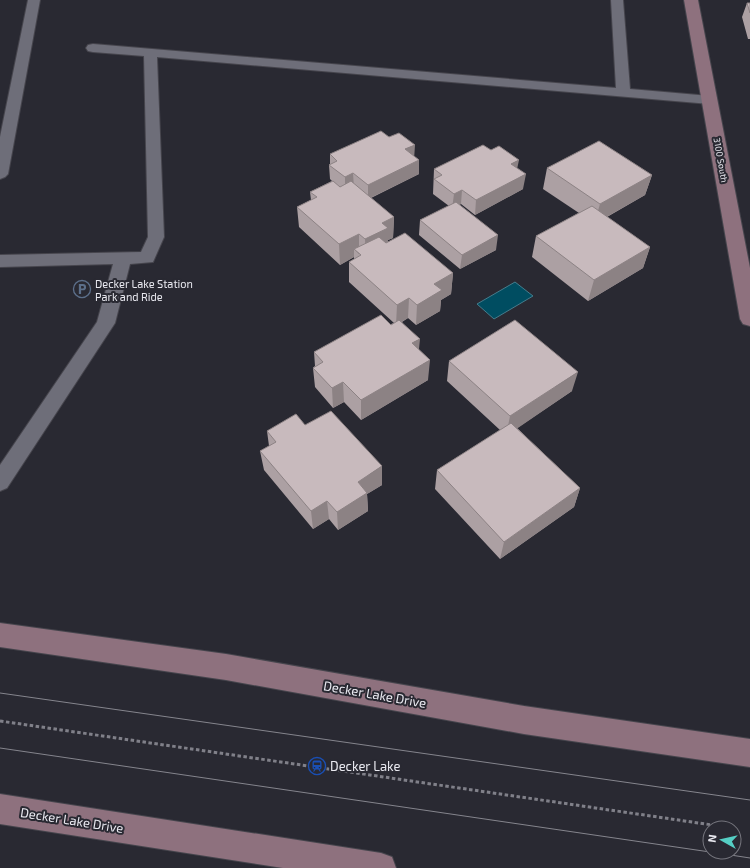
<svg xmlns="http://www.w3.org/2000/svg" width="750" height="868" viewBox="0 0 750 868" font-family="'Exo 2',sans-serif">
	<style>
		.water { fill: #004d61; stroke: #467c8c }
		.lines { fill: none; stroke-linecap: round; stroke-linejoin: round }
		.lane-casing { stroke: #46454d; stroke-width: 2 }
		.secondary-casing { stroke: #46454d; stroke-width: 2 }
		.path { stroke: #808089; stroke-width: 3; stroke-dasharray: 3.5 2.5; stroke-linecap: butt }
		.lane { fill: #6e6e79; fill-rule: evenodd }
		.secondary { fill: #8e717e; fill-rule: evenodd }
		.tram { stroke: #85858d; stroke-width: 1 }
		.wall { fill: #aca0a3 }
		.shaded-wall { fill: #8c8284 }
		.building { fill: #c8babd; stroke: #8c8284 }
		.labels { text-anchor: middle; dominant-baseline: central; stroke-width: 4; stroke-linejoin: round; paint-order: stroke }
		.far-street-label { font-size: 9px; fill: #e9e9f0; stroke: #292932 }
		.poi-label { font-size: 11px; fill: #e9e9f0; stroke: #292932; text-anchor: start }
		.near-street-label { font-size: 13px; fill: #e9e9f0; stroke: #292932 }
		.near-poi-label { font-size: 13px; fill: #e9e9f0; stroke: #292932; text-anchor: start }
	</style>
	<rect width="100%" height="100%" fill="#292932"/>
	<!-- water -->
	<path class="water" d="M 515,282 L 533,296 L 494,319 L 477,304 Z"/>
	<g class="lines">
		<!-- lane casing -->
		<g class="lane-casing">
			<path id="lane" d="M 28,0 L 40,0 L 8,174 L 5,177 L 0,179 L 0,137 Z
				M 611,0 L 623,0 L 630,89 L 710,96 L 715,97 L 717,100 L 715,103 L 710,104 L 157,57 L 164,237 L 153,262 L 130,264 L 115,323 L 7,488 L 0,491 L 0,465 L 97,322 L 113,264 L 0,267 L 0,255 L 141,252 L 148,237 L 144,56 L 93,52 L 88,51 L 86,48 L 88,45 L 93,44 L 616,88 Z"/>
		</g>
		<!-- secondary casing -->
		<g class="secondary-casing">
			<path id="secondary" d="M 684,0 L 698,0 L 750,268 L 750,326 L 743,324 L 740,319 Z
				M 0,623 L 226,654 L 524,706 L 750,739 L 750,767 L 524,734 L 226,680 L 0,647 Z
				M 0,794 L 381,853 L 392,857 L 396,868 L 283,868 L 0,824 Z"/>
		</g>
		<!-- path -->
		<path class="path" d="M 0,721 L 733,828"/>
		<!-- lane -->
		<use href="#lane" class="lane"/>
		<!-- secondary -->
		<use href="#secondary" class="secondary"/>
		<!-- tram -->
		<path class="tram" d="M 0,693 L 750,800
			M 0,748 L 710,852
			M 711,852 L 750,858"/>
	</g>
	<!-- wall -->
	<path class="wall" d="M 747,3 L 750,3 L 750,39 L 748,39 L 742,17 Z
		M 330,154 L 414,156 L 419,160 L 419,174 L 371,198 L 394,217 L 393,238 L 388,240 L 388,242 L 453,273 L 451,294 L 441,300 L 440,311 L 416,325 L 408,318 L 402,322 L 419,350 L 428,380 L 361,420 L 344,402 L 333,408 L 315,387 L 313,368 L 315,366 L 314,352 L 394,323 L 349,282 L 349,262 L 354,259 L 354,257 L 340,265 L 299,227 L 297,207 L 311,200 L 310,192 L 332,181 L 330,179 L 329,165 L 330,164 Z
		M 517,168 L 523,189 L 475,215 L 461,204 L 459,205 L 496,250 L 460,269 L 419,235 L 420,220 L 449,206 L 433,194 L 434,169 Z
		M 547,168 L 652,175 L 645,195 L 607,217 L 650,247 L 643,268 L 588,301 L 532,257 L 536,236 L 579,213 L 543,189 Z
		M 449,361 L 572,391 L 517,428 L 580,488 L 574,507 L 500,559 L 435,489 L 437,470 L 500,430 L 447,381 Z
		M 305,425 L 382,485 L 367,494 L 368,511 L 338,530 L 329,519 L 313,529 L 264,470 L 260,451 L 269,446 L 267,431 Z"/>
	<!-- shaded-wall -->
	<path class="shaded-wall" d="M 415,145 L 414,160 L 405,149 Z
		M 419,160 L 419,174 L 368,199 L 368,185 Z
		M 519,160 L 516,174 L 511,164 Z
		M 353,173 L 354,188 L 345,192 L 345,177 Z
		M 526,174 L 523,189 L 475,215 L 476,200 Z
		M 652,175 L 645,195 L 594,224 L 600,204 Z
		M 462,190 L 461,204 L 452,209 L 454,194 Z
		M 394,217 L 393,238 L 388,240 L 388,249 L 366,260 L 365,239 L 382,223 Z
		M 359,234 L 359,254 L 354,249 L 354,257 L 340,265 L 339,244 Z
		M 498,235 L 496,250 L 460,269 L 462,255 Z
		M 650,247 L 643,268 L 588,301 L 594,280 Z
		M 453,273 L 451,294 L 441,300 L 440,311 L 416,325 L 417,305 L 434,284 Z
		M 409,298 L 408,318 L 396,325 L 397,305 Z
		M 420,339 L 418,359 L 412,343 Z
		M 430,360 L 428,380 L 361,420 L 361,400 Z
		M 578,372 L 572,391 L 506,436 L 510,416 Z
		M 343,382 L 344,402 L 333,408 L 332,388 Z
		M 382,466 L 382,485 L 367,494 L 368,511 L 338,530 L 337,512 L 358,482 Z
		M 580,488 L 574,507 L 500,559 L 504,542 Z
		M 327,501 L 329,519 L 313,529 L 311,511 Z"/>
	<!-- building -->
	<path class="building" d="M 747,3 L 750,3 L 750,13 Z
		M 381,131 L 389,137 L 399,133 L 415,145 L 405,149 L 419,160 L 368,185 L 353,173 L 345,177 L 329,165 L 337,161 L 330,154 Z
		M 599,141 L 652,175 L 600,204 L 547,168 Z
		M 483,145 L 491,150 L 499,146 L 519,160 L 511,164 L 526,174 L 476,200 L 462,190 L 454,194 L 434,179 L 442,175 L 434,169 Z
		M 333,181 L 340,187 L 351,181 L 394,217 L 382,223 L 388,228 L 365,239 L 359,234 L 339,244 L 297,207 L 317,197 L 310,192 Z
		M 456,202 L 498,235 L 462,255 L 420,220 Z
		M 592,206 L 650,247 L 594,280 L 536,236 Z
		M 405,233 L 453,273 L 434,284 L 442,290 L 417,305 L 409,298 L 397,305 L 349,262 L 361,255 L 354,249 L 379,237 L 386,243 Z
		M 381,315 L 391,325 L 399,320 L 420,339 L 412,343 L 430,360 L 361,400 L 343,382 L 332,388 L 313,368 L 323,362 L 314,352 Z
		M 515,320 L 578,372 L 510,416 L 449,361 Z
		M 331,411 L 382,466 L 358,482 L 367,493 L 337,512 L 327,501 L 311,511 L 260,451 L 276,442 L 267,431 L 296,414 L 305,425 Z
		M 511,423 L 580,488 L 504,542 L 437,470 Z"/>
	<!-- icons -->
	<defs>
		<g id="parking-ring" transform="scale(0.9)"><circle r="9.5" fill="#292932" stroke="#5c6f8a" stroke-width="1.5"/><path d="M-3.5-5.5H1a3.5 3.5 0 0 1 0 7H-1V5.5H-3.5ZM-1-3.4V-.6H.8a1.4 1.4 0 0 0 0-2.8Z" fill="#5c6f8a"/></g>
		<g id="station-ring" transform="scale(0.9)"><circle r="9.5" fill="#292932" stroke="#1a4fb4" stroke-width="1.5"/><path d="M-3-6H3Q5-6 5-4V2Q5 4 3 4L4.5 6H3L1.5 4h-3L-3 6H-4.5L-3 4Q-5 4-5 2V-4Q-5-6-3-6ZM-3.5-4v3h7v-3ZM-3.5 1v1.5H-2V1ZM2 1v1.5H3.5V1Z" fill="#1a4fb4"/></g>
	</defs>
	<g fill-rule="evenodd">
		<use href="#parking-ring" x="82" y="289"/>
		<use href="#station-ring" x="317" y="766"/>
	</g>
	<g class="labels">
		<!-- far-street labels -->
		<g class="far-street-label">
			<text transform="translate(721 160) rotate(80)">3100 South</text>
		</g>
		<!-- poi labels -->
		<g class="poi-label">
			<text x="95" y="283">Decker Lake Station<tspan x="95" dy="13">Park and Ride</tspan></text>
		</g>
		<!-- near-street labels -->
		<g class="near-street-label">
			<text transform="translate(375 694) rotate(10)">Decker Lake Drive</text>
			<text transform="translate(72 820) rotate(9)">Decker Lake Drive</text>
		</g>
		<!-- near-poi labels -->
		<g class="near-poi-label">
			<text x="330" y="766">Decker Lake</text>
		</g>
	</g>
	<!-- north arrow -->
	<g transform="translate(722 840) rotate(278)"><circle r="19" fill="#292932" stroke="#76767e"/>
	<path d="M0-3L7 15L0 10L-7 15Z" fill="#55cec4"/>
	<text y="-6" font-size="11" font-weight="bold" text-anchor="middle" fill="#e9e9f0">N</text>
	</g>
</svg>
